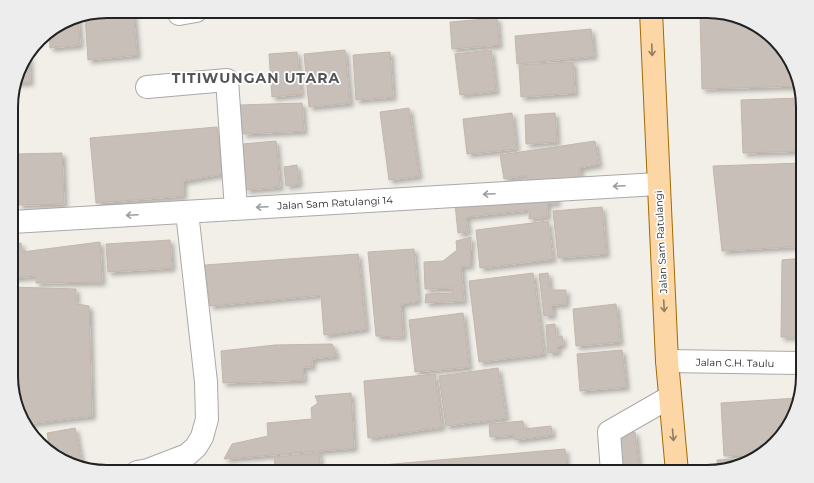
<svg xmlns="http://www.w3.org/2000/svg" width="814" height="483" viewBox="0 0 814 483" font-family="Montserrat,sans-serif">
	<style>
		.building { fill: #c7bfb8; stroke: #c4b6ab; filter: url(#shadow) }
		.lines { fill: none; stroke-linecap: round; stroke-linejoin: round }
		.minor-casing { stroke: #a9a9a9; stroke-width: 24 }
		.major-casing { stroke: #a06b00; stroke-width: 24 }
		.minor { stroke: #fff; stroke-width: 22 }
		.major { stroke: #fcd6a4; stroke-width: 22 }
		.oneway { stroke: #8f7c63 }
		.oneway2 { stroke: #9c9c9c }
		.labels { text-anchor: middle; dominant-baseline: central; stroke-width: 3.5; stroke-linejoin: round; paint-order: stroke }
		.street-label { font-size: 10px; fill: #222; stroke: #fff }
		.district-label { font-size: 14px; font-weight: bold; letter-spacing: 1px; fill: #555; stroke: #fff }
		.rim { fill: none; stroke: #222; stroke-width: 2 }
	</style>
	<defs>
		<filter id="shadow"><feDropShadow dx="3.5" dy="3.5" stdDeviation="2" flood-color="#0004"/></filter>
	</defs>
	<rect width="100%" height="100%" fill="#f2efe9"/>
	<!-- building -->
	<path class="building" d="M 107,11 L 133,11 L 137,55 L 88,60 L 85,16 Z
		M 700,11 L 707,11 L 755,24 L 790,59 L 798,86 L 702,89 Z
		M 78,17 L 80,45 L 50,48 L 49,32 L 71,18 Z
		M 497,18 L 499,45 L 452,49 L 450,22 Z
		M 591,29 L 594,56 L 517,64 L 515,36 Z
		M 345,50 L 350,103 L 309,107 L 304,54 Z
		M 491,50 L 496,91 L 460,95 L 455,54 Z
		M 297,52 L 301,94 L 272,97 L 269,54 Z
		M 390,52 L 393,97 L 356,100 L 353,55 Z
		M 29,55 L 30,82 L 15,83 L 21,65 Z
		M 573,62 L 575,93 L 521,97 L 519,65 Z
		M 802,98 L 803,151 L 743,153 L 741,100 Z
		M 302,103 L 304,131 L 243,134 L 240,105 Z
		M 409,108 L 419,176 L 389,180 L 380,112 Z
		M 512,113 L 516,149 L 467,154 L 463,119 Z
		M 555,113 L 557,142 L 526,144 L 525,115 Z
		M 217,127 L 222,174 L 183,181 L 183,196 L 96,203 L 90,138 Z
		M 276,141 L 280,187 L 246,190 L 242,144 Z
		M 595,141 L 599,164 L 579,168 L 581,176 L 529,186 L 527,175 L 504,179 L 500,155 Z
		M 62,153 L 64,204 L 19,205 L 17,154 Z
		M 803,163 L 803,246 L 722,251 L 713,166 Z
		M 297,165 L 299,184 L 286,186 L 284,167 Z
		M 555,193 L 557,203 L 547,203 L 547,217 L 529,219 L 529,210 L 466,217 L 468,232 L 458,233 L 455,204 Z
		M 602,207 L 606,254 L 558,258 L 553,211 Z
		M 548,221 L 553,259 L 480,268 L 476,230 Z
		M 471,237 L 470,266 L 461,266 L 464,301 L 425,303 L 426,294 L 453,293 L 452,288 L 425,289 L 424,262 L 443,261 L 457,250 L 456,241 Z
		M 170,240 L 172,268 L 108,272 L 106,244 Z
		M 100,242 L 102,282 L 36,283 L 36,276 L 12,278 L 12,244 L 21,243 L 22,252 Z
		M 414,249 L 418,301 L 401,304 L 403,337 L 376,336 L 368,252 Z
		M 358,254 L 366,329 L 324,335 L 321,295 L 210,306 L 205,265 Z
		M 803,258 L 803,337 L 781,337 L 782,260 Z
		M 533,273 L 544,354 L 479,362 L 469,281 Z
		M 548,273 L 550,290 L 566,290 L 566,304 L 552,305 L 553,315 L 544,316 L 539,274 Z
		M 12,287 L 76,289 L 76,304 L 89,306 L 92,416 L 25,424 L 12,388 Z
		M 616,304 L 620,342 L 576,346 L 573,309 Z
		M 463,313 L 469,367 L 415,372 L 409,320 Z
		M 555,324 L 556,336 L 562,336 L 563,345 L 557,346 L 558,352 L 548,353 L 546,325 Z
		M 332,344 L 337,356 L 312,359 L 312,367 L 303,367 L 304,380 L 223,383 L 221,351 L 275,345 Z
		M 622,350 L 626,387 L 580,391 L 577,354 Z
		M 498,368 L 506,418 L 446,426 L 439,376 Z
		M 435,374 L 442,427 L 368,438 L 364,381 Z
		M 351,393 L 354,448 L 224,459 L 232,444 L 268,436 L 267,423 L 312,419 L 311,408 L 318,403 L 315,396 Z
		M 798,398 L 790,424 L 760,454 L 724,456 L 721,403 Z
		M 523,421 L 524,429 L 551,426 L 552,435 L 515,440 L 514,435 L 490,437 L 489,424 Z
		M 75,428 L 82,465 L 59,459 L 50,450 L 47,433 Z
		M 635,432 L 639,467 L 618,468 L 616,433 Z
		M 565,449 L 567,472 L 336,472 L 336,469 Z
		M 319,453 L 321,472 L 275,472 L 274,457 Z
		M 756,458 L 755,459 L 718,470 L 717,460 Z"/>
	<g class="lines">
		<!-- minor casing -->
		<g class="minor-casing">
			<path id="minor" d="M 179,14 L 196,11
				M 147,87 L 227,80 L 236,209
				M 12,222 L 658,184
				M 667,361 L 803,363
				M 137,472 L 148,470 L 187,455 L 196,447 L 202,437 L 207,419 L 206,382 L 187,212
				M 612,472 L 609,432 L 670,397"/>
		</g>
		<!-- major casing -->
		<g class="major-casing">
			<path id="major" d="M 651,11 L 667,361 L 677,472"/>
		</g>
		<!-- minor -->
		<use href="#minor" class="minor"/>
		<!-- major -->
		<use href="#major" class="major"/>
	</g>
	<!-- one-way arrows -->
	<defs><path id="oneway-shaft" d="M-6 0H5M1.5-3L5.5 0L1.5 3" fill="none" stroke-width="1.6" stroke-linecap="round" stroke-linejoin="round"/></defs>
	<g class="oneway">
		<use href="#oneway-shaft" transform="translate(652 50) rotate(88)"/>
		<use href="#oneway-shaft" transform="translate(664 306) rotate(87)"/>
		<use href="#oneway-shaft" transform="translate(673 435) rotate(85)"/>
	</g>
	<g class="oneway2">
		<use href="#oneway-shaft" transform="translate(619 186) rotate(177)"/>
		<use href="#oneway-shaft" transform="translate(489 194) rotate(177)"/>
		<use href="#oneway-shaft" transform="translate(262 207) rotate(177)"/>
		<use href="#oneway-shaft" transform="translate(132 215) rotate(177)"/>
	</g>
	<g class="labels">
		<!-- street labels -->
		<g class="street-label">
			<text transform="translate(335 203) rotate(-3)">Jalan Sam Ratulangi 14</text>
			<text transform="translate(661 242) rotate(-93)">Jalan Sam Ratulangi</text>
			<text transform="translate(735 363) rotate(1)">Jalan C.H. Taulu</text>
		</g>
		<!-- district labels -->
		<g class="district-label">
			<text x="256" y="78">TITIWUNGAN UTARA</text>
		</g>
	</g>
	<!-- crop -->
	<path d="M0 0H814V483H0ZM107 18H707A89 89 0 0 1 796 107V376A89 89 0 0 1 707 465H107A89 89 0 0 1 18 376V107A89 89 0 0 1 107 18Z" fill="#ededed" fill-rule="evenodd"/>
	<path class="rim" d="M107 18H707A89 89 0 0 1 796 107V376A89 89 0 0 1 707 465H107A89 89 0 0 1 18 376V107A89 89 0 0 1 107 18Z"/>
</svg>
